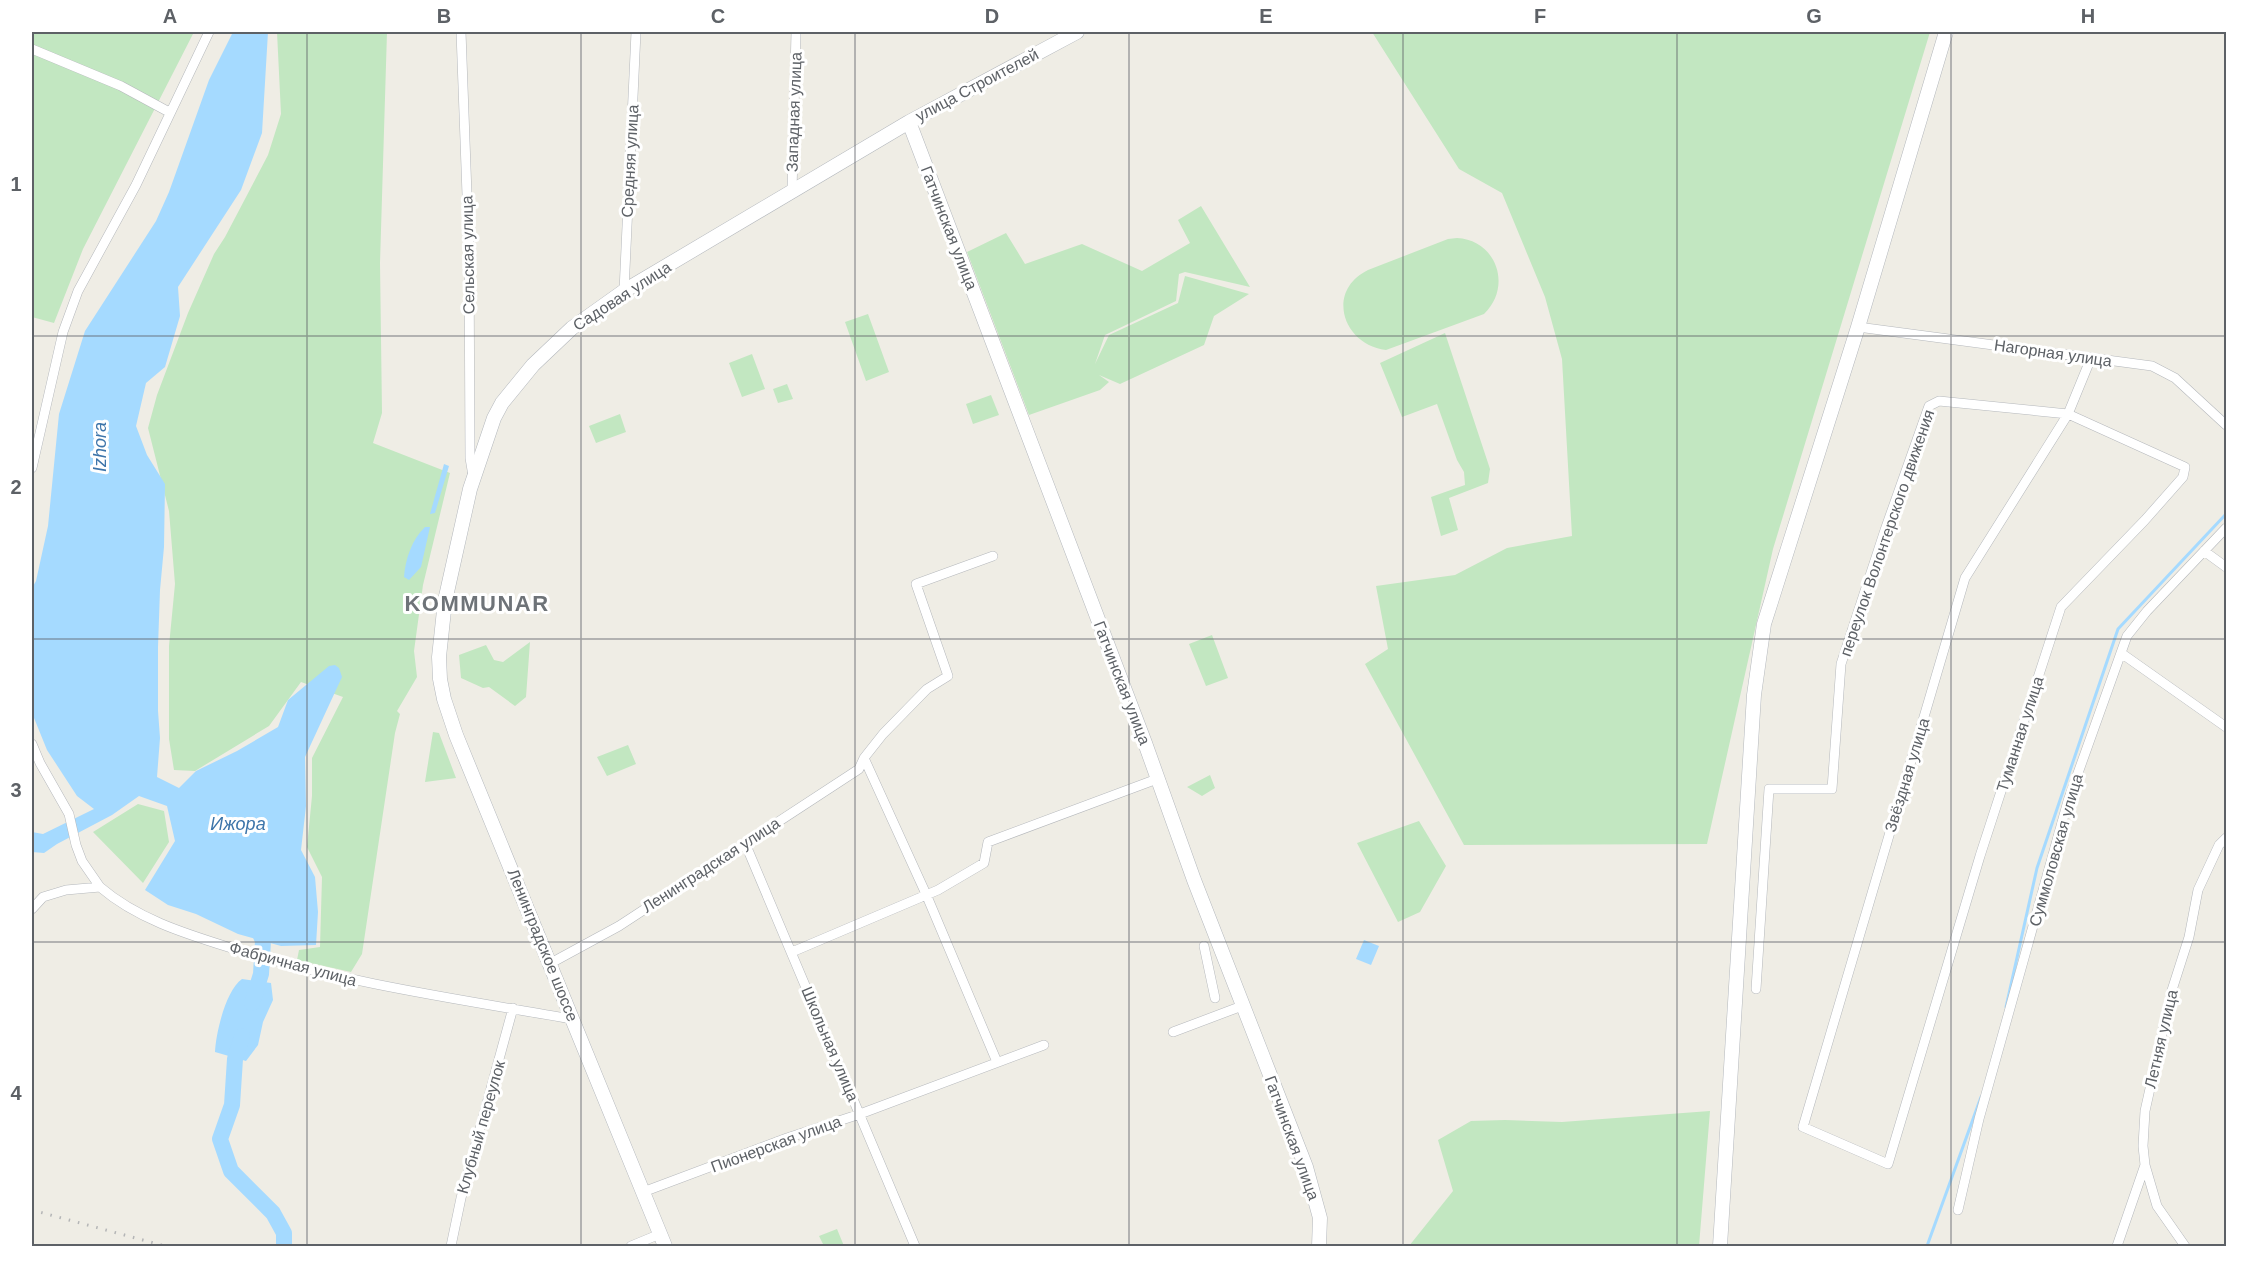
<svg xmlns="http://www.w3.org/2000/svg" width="2258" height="1278" viewBox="0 0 2258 1278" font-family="Arial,sans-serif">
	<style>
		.green { fill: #c2e7c1 }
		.water { fill: #a5daff }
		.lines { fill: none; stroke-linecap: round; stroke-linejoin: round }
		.stream { stroke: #a5daff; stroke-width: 3 }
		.river { stroke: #a5daff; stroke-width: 16 }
		.street-casing { stroke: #b5b8bc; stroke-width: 10 }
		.secondary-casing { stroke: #b4b8bd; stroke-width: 15 }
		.street { stroke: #fff; stroke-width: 9 }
		.secondary { stroke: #fff; stroke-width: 14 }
		.rail { stroke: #b4b5b6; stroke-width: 3; stroke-dasharray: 1.5 8; stroke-linecap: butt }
		.grid { fill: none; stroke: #5d6166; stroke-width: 1.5; stroke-opacity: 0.55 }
		.labels { text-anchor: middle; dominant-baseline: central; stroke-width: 6; stroke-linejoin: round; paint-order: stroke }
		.street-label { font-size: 16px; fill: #5d6166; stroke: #fff }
		.water-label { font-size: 18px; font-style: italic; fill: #3d75aa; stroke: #fff }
		.district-label { font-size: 22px; font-weight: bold; letter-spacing: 1.5px; fill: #6e7378; stroke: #fff }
		.neatline { fill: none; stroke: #5d6166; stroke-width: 2 }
		.grid-label { font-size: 20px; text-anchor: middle; font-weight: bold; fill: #5d6166 }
	</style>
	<rect width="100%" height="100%" fill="#efede5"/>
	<!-- green -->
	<path class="green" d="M 32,32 L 194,32 L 83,249 L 54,323 L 32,317 Z
		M 277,32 L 387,32 L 380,263 L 382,413 L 373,443 L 450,473 L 423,585 L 414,651 L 417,677 L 397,711 L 400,714 L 395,733 L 362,954 L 351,972 L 297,960 L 299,950 L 320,947 L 322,877 L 307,847 L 312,796 L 312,758 L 343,697 L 301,682 L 269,726 L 195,771 L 174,770 L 169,739 L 169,646 L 175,584 L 169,511 L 148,428 L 157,395 L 188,313 L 214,254 L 225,237 L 268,155 L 281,114 Z
		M 1372,32 L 1930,32 L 1773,549 L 1707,844 L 1464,845 L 1365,664 L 1388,649 L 1376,586 L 1455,575 L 1507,548 L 1572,536 L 1562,359 L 1545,297 L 1502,193 L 1459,169 Z
		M 1201,206 L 1250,287 L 1185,272 L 1179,274 L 1176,301 L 1105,335 L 1095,364 L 1109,335 L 1178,303 L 1185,276 L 1249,294 L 1214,316 L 1204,345 L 1120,384 L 1099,375 L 1109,382 L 1100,390 L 1029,415 L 967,252 L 1006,233 L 1025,264 L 1082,244 L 1142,271 L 1190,243 L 1178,220 Z
		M 1457,238 C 1496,240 1513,286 1484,314 L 1386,350 C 1343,345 1325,291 1368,270 L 1448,239 Z
		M 868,314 L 889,372 L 866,381 L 845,322 Z
		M 1445,333 L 1490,469 L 1488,483 L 1449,498 L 1458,530 L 1441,536 L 1431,497 L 1465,485 L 1464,472 L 1457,460 L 1437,404 L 1402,417 L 1380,363 Z
		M 752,354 L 765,389 L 742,397 L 729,363 Z
		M 787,384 L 793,399 L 778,403 L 773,389 Z
		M 991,395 L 999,415 L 973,424 L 966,404 Z
		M 620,414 L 626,432 L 596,443 L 589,426 Z
		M 1212,635 L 1228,678 L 1206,686 L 1189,644 Z
		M 530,642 L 526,697 L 515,706 L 489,687 L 483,688 L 461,678 L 459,655 L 486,645 L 494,660 L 503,662 Z
		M 433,732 L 439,733 L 456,778 L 425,782 Z
		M 628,745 L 636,764 L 607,776 L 597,757 Z
		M 1210,775 L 1215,788 L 1202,796 L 1187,787 Z
		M 138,804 L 164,811 L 169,842 L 143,883 L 93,832 Z
		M 1419,821 L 1446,866 L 1420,912 L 1398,922 L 1357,843 Z
		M 1710,1111 L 1699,1246 L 1409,1246 L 1453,1191 L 1438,1140 L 1471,1121 L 1505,1120 L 1562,1122 Z
		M 837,1229 L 844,1246 L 824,1246 L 819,1236 Z"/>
	<!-- water -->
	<path class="water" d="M 233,32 L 268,32 L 262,133 L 241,190 L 178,287 L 180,316 L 165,367 L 146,383 L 136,426 L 147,455 L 165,484 L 164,547 L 160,590 L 158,647 L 158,711 L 160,738 L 157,777 L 179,788 L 196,771 L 237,751 L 278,727 L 288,700 L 329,666 L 335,665 L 339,668 L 342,677 L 305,757 L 306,806 L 301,850 L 315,877 L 318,912 L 316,945 L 281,946 L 238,934 L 196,914 L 168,905 L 145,890 L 175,841 L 167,806 L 139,796 L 112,815 L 57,844 L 44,853 L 32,852 L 32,832 L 43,834 L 94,809 L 77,796 L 47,750 L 32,713 L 32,588 L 36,581 L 48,526 L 59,414 L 85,331 L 156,221 L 169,192 L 209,80 Z
		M 444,464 L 449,466 L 435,513 L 430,514 Z
		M 425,527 L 430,527 L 421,567 L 409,580 L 404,577 C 405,560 412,539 425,527 Z
		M 1364,940 L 1379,946 L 1371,965 L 1356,959 Z
		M 242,979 L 271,983 L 273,1000 L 263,1022 L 258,1045 L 246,1061 L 215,1052 C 216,1032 226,990 242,979 Z"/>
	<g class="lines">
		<!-- stream -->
		<path class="stream" d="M 2006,1007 L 2037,868 L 2118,629 L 2226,514
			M 1927,1246 L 1981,1097"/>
		<!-- river -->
		<path class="river" d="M 252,1003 L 261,974 L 263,941 L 255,921
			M 242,1036 L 235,1059 L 232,1105 L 220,1139 L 231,1171 L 273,1213 L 284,1233 L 284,1246"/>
		<!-- street casing -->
		<g class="street-casing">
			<path id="street" d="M 461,32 L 469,249 L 470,458 L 473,476
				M 32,49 L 121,86 L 169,112
				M 792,192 L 796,32
				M 624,291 L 636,32
				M 1858,327 L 2152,366 L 2175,378 L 2226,425
				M 32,468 L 63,332 L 78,291 L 136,185 L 209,32
				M 2204,551 L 2226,567
				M 993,556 L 916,584 L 948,676 L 927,689 L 883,734 L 864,758 L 926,894 L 997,1062
				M 2121,653 L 2226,727
				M 32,744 L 40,763 L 69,814 L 76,845 L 82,861 L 100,887
				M 745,843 L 915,1246
				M 32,909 L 43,897 L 66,890 L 100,887 C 136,918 183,933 228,947 C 340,982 456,999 572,1019
				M 1204,946 L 1215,998
				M 792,952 L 938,890 L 984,863 L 988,842 L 1157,779
				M 551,963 L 619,926 L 859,769 L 864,758
				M 1756,989 L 1769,789 L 1832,789 L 1841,664 L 1885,530 L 1929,406 L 1939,401 L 2068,414 L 2185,467 L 2183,477 L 2145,520 L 2061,607 L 1980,856 L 1888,1164 L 1803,1127 L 1965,578 L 2068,414 L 2091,358
				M 1173,1032 L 1242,1006
				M 2145,1165 L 2157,1206 L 2185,1246
				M 643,1192 L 787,1138 L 860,1114 L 1044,1045
				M 1958,1210 L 1979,1119 L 2068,801 L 2127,636 L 2147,611 L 2226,528
				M 451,1246 L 461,1198 L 513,1008
				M 631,1246 L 660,1234
				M 2117,1246 L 2145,1165 L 2143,1146 L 2145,1111 L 2172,990 L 2189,937 L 2198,890 L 2219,845 L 2226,838"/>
		</g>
		<!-- secondary casing -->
		<g class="secondary-casing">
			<path id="secondary" d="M 909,122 L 1145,743 L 1194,880 L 1306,1167 L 1320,1218 L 1319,1246
				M 665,1246 L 456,735 L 444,699 L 440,679 L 439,657 L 445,601 L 470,489 L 494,418 L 502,403 L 533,365 L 572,328 L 624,291 L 909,122 L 1077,32
				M 1720,1246 L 1754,695 L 1764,624 L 1858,327 L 1946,32"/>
		</g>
		<!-- street -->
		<use href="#street" class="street"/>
		<!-- secondary -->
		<use href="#secondary" class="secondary"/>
		<!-- rail -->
		<path class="rail" d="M 32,1210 L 165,1246"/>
	</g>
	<!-- grid -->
	<path class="grid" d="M 307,32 L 307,1246M 581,32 L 581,1246M 855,32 L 855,1246M 1129,32 L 1129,1246M 1403,32 L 1403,1246M 1677,32 L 1677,1246M 1951,32 L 1951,1246M 32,336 L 2226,336M 32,639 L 2226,639M 32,942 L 2226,942"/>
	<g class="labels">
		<!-- street labels -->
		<g class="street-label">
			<text transform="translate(977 85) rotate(-28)">улица Строителей</text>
			<text transform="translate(794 112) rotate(-88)">Западная улица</text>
			<text transform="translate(630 161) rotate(-87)">Средняя улица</text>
			<text transform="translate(949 228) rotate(69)">Гатчинская улица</text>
			<text transform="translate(468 255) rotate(-91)">Сельская улица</text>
			<text transform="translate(622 296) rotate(-33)">Садовая улица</text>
			<text transform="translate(2053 353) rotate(8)">Нагорная улица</text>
			<text transform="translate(1887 533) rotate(-71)">переулок Волонтерского движения</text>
			<text transform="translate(1122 683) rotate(69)">Гатчинская улица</text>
			<text transform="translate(2020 734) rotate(-72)">Туманная улица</text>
			<text transform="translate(1907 775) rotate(-73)">Звёздная улица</text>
			<text transform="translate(2056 850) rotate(-74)">Суммоловская улица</text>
			<text transform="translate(711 865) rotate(-33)">Ленинградская улица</text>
			<text transform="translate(543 945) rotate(68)">Ленинградское шоссе</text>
			<text transform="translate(293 964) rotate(15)">Фабричная улица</text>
			<text transform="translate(2161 1039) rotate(-77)">Летняя улица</text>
			<text transform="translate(830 1044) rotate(67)">Школьная улица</text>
			<text transform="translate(481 1127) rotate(-74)">Клубный переулок</text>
			<text transform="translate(1292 1138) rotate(70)">Гатчинская улица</text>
			<text transform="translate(776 1144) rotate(-20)">Пионерская улица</text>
		</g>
		<!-- water labels -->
		<g class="water-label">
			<text transform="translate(100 447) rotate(-90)">Izhora</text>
			<text x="238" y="824">Ижора</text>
		</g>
		<!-- district labels -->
		<g class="district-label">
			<text x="477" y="603">KOMMUNAR</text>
		</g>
	</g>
	<!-- border -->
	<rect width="2258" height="1278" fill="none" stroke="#ffffff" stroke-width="66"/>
	<rect x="33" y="33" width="2192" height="1212" class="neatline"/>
	<g class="grid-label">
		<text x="170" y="23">A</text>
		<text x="444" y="23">B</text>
		<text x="718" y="23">C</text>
		<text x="992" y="23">D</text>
		<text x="1266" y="23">E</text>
		<text x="1540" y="23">F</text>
		<text x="1814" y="23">G</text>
		<text x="2088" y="23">H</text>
		<text x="16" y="191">1</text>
		<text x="16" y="494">2</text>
		<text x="16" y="797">3</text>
		<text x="16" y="1100">4</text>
	</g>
</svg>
